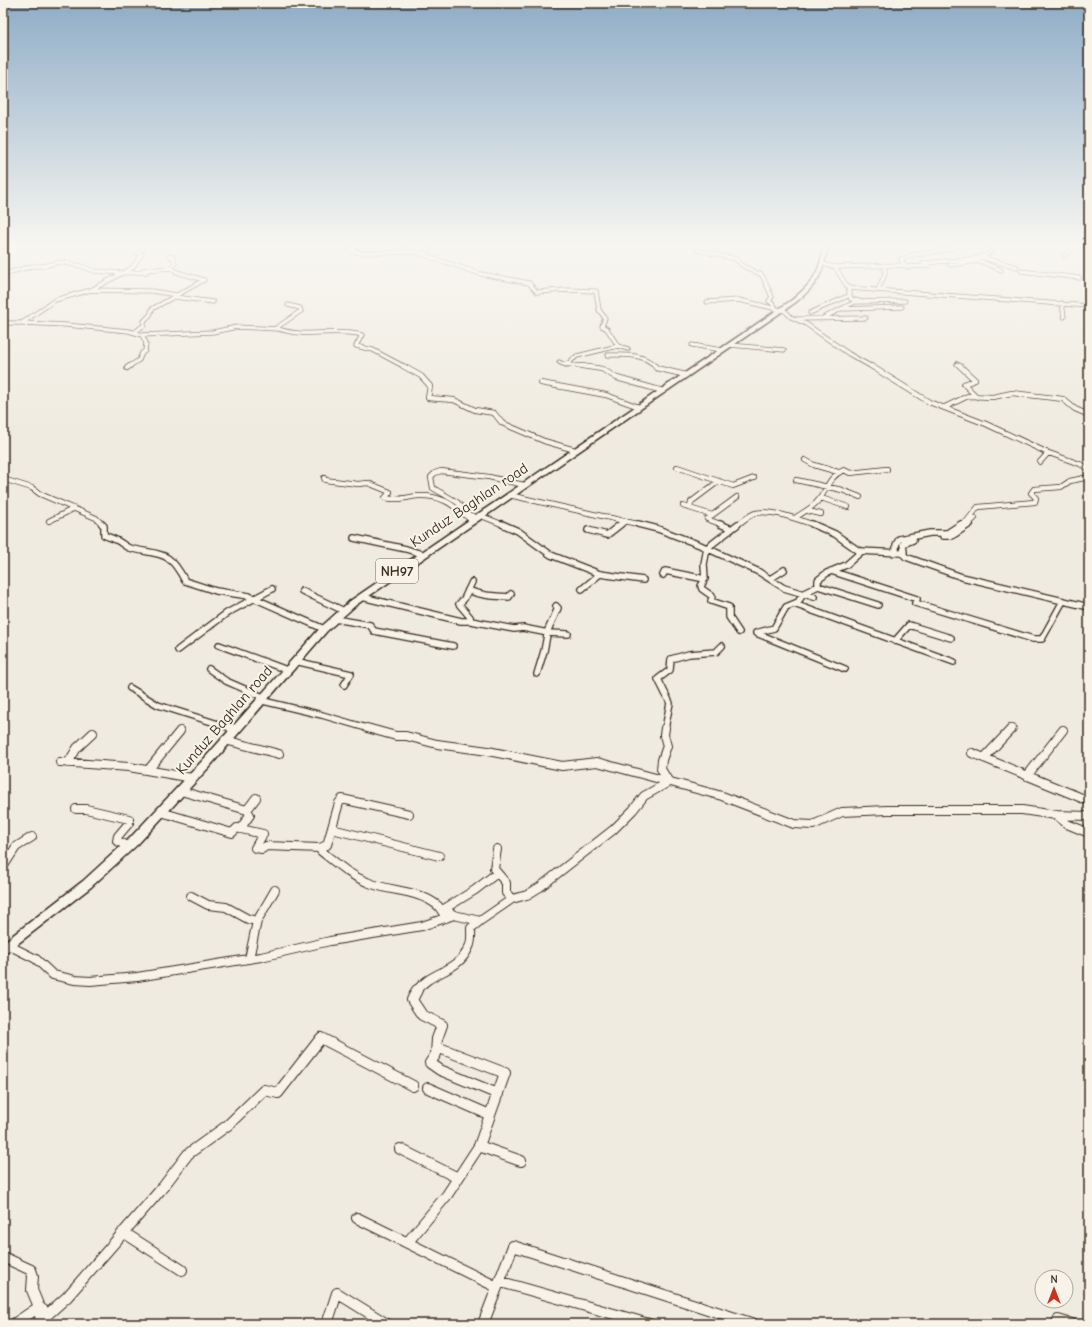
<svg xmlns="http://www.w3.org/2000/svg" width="1092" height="1327" viewBox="0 0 1092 1327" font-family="'Comic Neue',sans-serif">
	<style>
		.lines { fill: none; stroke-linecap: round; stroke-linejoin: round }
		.minor-far4-casing { stroke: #3b2a1e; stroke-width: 5 }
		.minor-far3-casing { stroke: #3b2a1e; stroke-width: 6 }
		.minor-far2-casing { stroke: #3b2a1e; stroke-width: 8 }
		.minor-far1-casing { stroke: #3b2a1e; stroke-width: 10 }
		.minor-casing { stroke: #3b2a1e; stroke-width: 12 }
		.highway-casing { stroke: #3b2a1e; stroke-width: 3 }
		.minor-far4 { stroke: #f7f3e8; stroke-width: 3.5 }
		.minor-far3 { stroke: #f7f3e8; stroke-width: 4.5 }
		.minor-far2 { stroke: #f7f3e8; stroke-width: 5.5 }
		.minor-far1 { stroke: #f7f3e8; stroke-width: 8 }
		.minor { stroke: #f7f3e8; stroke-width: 10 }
		.highway { fill: #f7f3e8; fill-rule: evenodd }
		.labels { text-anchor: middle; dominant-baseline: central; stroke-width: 4; stroke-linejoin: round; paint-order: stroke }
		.shield { fill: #f7f3e8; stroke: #73665b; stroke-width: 1 }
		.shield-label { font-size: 14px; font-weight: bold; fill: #3b2a1e }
		.street-label { font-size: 15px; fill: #3b2a1e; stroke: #f7f3e8 }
	</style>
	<rect width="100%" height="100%" fill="#efebe0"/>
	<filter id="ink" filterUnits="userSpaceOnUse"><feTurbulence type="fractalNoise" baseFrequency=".025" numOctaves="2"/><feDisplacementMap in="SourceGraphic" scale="8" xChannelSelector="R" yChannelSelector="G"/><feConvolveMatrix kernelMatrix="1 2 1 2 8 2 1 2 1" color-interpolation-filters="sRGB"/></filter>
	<g filter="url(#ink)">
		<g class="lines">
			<!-- minor-far4 casing -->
			<g class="minor-far4-casing">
				<path id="minor-far4" d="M 147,244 L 137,253 L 142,254 L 132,268 L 91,290 L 55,300 L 22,323 L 66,325 L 129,331 L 142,335 L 213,332 L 237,327 L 278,329
					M 187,244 L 190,245
					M 362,244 L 350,250 L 360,253 L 415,252 L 481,274 L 529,283 L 537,292 L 565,290 L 596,291 L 599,310 L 605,318 L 602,326 L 607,329 L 618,346 L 577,356 L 566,365
					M 408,244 L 404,247 L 408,252
					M 691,244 L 698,250 L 736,259 L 741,265 L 762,275 L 772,297 L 769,301 L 775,306 L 773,308
					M 1071,244 L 1089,249
					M 421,254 L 428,252 L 426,249 L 435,244
					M 1064,256 L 1077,246
					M 980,257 L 1017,267
					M 923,263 L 973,259 L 986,255 L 996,247 L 982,244
					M 823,264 L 835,267 L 848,288 L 851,299 L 859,301
					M 904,265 L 901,259 L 913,255 L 952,249 L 953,244
					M 950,265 L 980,261 L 1001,270
					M 835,267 L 904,265 L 906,267 L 929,266
					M 143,270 L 172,268
					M 1021,271 L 1080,278
					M 3,274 L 33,266 L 44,266 L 60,262 L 81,266 L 94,271 L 122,273 L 147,272
					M 848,288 L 1089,306
					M 91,290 L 151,291 L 177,295
					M 878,290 L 885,274 L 885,265
					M 175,297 L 213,302
					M 707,302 L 739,300 L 785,311 L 791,317 L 806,324 L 849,354 L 872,367
					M 1062,303 L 1064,317
					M 288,305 L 300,308 L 301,311 L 276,328 C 303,339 334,328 362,335 L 356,346 L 373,350 L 405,367
					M 844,309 L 902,307
					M 810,313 L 850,295
					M 823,318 L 855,302 L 905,301
					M 797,319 L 866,318
					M 3,323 L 22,323
					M 135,332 L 144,325 L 144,321 L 150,315 L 152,309 L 204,280 L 177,272 L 171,267 L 175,263 L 173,257 L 169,256
					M 692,345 L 722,350
					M 730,345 L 784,350
					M 618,346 L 628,349
					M 608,355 C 624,355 644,353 656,367
					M 559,362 L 563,364 L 590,367
					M 957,364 L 961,367
					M 128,367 L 139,360 L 142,353 L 145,351 L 146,343 L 142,335"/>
			</g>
			<!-- minor-far3 casing -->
			<g class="minor-far3-casing">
				<path id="minor-far3" d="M 403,366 L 421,376 L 430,386 L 428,398 L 454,400 L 475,410 L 494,413 L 502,423 L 544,441 L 575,450
					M 582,366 L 602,369 L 617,378 L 663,391
					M 655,366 L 656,368 L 686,375
					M 871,366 L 929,402 L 986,424 L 1046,452 L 1080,464 L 1089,469
					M 960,366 L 975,380 L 964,384 L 977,397
					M 127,368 L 130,366
					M 541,383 L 606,395 L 639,407
					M 945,407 L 968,396 L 993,397 L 1012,393 L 1063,399 L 1075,409 L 1089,415
					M 805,460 L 814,465 L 838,472
					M 1040,462 L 1048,453
					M 677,467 L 733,486 L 754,478
					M 324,478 L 325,480 L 358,484 L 368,483 L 390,492 L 385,498 C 401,501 405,497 419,496 C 443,495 454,506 471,520
					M 3,479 L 32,488 L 40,494 L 96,518 L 103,525
					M 796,480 L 842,490 L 860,497
					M 509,495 L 642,525
					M 821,498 L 848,507
					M 683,506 L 712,515
					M 690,508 L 691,502 L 719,481
					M 808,511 L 821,514
					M 479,515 L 504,525
					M 476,517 L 468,514 L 457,502 L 433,488 L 431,477 L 435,473 L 441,471 L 489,477 L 524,485
					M 795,518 C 802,513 810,509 816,503 C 828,491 826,478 844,470 L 850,473 L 887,469
					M 49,521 L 73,509
					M 620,525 L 626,521
					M 723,525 L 707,519 L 737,497
					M 737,525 C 742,522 750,514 756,513 C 772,509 799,520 815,525
					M 960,525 L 967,521 L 978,507 L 1035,502 L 1036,498 L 1031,493 L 1034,489 L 1061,487 L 1070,481 L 1089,477
					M 968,525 L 975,518"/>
			</g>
			<!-- minor-far2 casing -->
			<g class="minor-far2-casing">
				<path id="minor-far2" d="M 102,524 L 104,526 L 104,535 C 108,537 112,538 116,540 C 121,542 124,546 129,548 C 160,556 168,548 185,581 L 216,591 L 249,596 L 324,629
					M 502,524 L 518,531 L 551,555 L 600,574 L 643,580
					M 638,524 L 658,529 L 700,545 L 759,572 L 784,588 L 814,597
					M 720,524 L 732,529
					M 738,524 L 707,548 L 704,564 L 705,579 L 701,586 L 702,589 L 712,596 L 711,601 L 729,607 L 729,617 L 739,632
					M 812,524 L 835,534 L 859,551 L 902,553 L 906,557 L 962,577 L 1089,607
					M 588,530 L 607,535 L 621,524
					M 943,536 L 952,536 L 970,524
					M 354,538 L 406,549 L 422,554
					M 893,552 L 896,551 L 896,545 L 899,539 L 930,533 L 947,533 L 961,524
					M 902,553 L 904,552 L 903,544 L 913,540
					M 831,571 L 917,599 L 915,603 L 1033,639 L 1042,639 L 1063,601
					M 663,575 L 665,571 L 705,579
					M 770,579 L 784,570
					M 818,586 L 878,605
					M 582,589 L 600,574
					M 468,590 C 481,596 495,596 509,597 L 511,594
					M 302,591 L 344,611
					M 362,597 L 461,621 L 471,621 L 514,629 L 523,628 L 548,633 L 568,634
					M 794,604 L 954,662
					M 335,619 L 370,625 L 374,631 L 453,646
					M 471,621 L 470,617 L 459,604 L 464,599 L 472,582
					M 756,633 L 774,628 L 786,607 L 798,602 L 804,593 L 818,586 L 818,580 L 827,573 L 846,565 L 862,551
					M 756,633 L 845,669
					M 895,641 L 909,625 L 951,638
					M 219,645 L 287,670
					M 178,650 L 227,613 L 272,589
					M 295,661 L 351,674 L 344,685
					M 209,669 L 226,681 L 263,697
					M 537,674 L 544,651 L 548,630 L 558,608 L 556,606
					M 130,688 L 158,705 L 234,729
					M 259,700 L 322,715 L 370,729
					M 665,729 L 670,703 L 658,679 L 670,670 L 671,659 L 689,654 L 716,652 L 722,646"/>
			</g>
			<!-- minor-far1 casing -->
			<g class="minor-far1-casing">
				<path id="minor-far1" d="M 231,728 L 235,729
					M 367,728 L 396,736 L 406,736 L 437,744 L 488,751 L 562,766 L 597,762 L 722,796 L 794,824 L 813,825 L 842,812 L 887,810 L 1022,810 L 1056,815 L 1089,816
					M 225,740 L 279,754
					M 972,753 L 1089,801
					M 984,758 L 1012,728
					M 60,762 L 129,767 L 192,778
					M 68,763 L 77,748 L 93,733
					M 149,769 L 180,731
					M 1027,776 L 1063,730
					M 181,791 L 247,810 L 256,798
					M 76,809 L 86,809 L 129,819 L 129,823 L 118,836 L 117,841 L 128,846
					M 161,812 L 232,833 L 237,828 L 263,834 L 255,848 L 262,849 L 266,846 L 320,848 L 327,845 L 339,803 L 342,799 L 409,814
					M 1056,815 L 1067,824 L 1089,833
					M 240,829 L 250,815 L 247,810
					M 332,829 L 439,856
					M 320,848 L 321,851 C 336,863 349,875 367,882 C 389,892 417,889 437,905 C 441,908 443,914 446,918
					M 497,849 L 494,869 L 506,883 L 506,893 L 512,899
					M 3,867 L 16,847 L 32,837
					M 191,896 L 208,905 L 226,907 L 248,919 L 257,921
					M 454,915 L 444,909 L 475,890 L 497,873
					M 8,945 L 36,959 L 53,975 L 75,980 L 90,981 L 137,977 L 261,957 L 330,941 L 422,926 L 454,915 L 480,921 L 512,899 L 527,895 L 540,887 L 613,830 L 633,810 L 644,796 L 669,782 L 661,769 L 662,760 L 667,746 L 664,735 L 665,728
					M 249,959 L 257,921 L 275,890
					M 416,991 C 432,970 458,973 469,947 C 472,942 471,934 471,928 L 480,921"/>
			</g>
			<!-- minor casing -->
			<g class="minor-casing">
				<path id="minor" d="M 417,990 L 412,1000 L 422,1015 L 442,1025 L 437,1039 L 436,1054 L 430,1063 L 440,1070 L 498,1094
					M 428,1088 L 490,1115
					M 479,1146 L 521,1161
					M 400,1149 L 458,1178
					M 357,1218 L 497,1287
					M 123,1232 L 182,1270
					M 407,1243 L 447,1195 L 479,1146 L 505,1073 L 437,1047
					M 3,1257 L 31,1270 L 33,1276 L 32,1290 L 39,1307 L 41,1324
					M 501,1282 L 649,1324
					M 39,1307 L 48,1314 L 67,1297 L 163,1187 L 188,1154 L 228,1125 L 264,1090 L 278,1093 L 321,1038 L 413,1086
					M 1058,1320 L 1072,1324
					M 14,1324 L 39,1307
					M 327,1324 L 337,1293 L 387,1324
					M 483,1324 L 513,1246 L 754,1324"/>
			</g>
			<!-- highway casing -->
			<g class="highway-casing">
				<path id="highway" d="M 824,244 L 828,244 C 824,273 818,284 796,302 L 356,605 L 327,631 L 211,765 L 138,844 L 91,887 L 7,952 L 3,954 L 3,943 L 83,881 L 130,838 L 203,760 L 321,627 L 350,601 L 792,300 C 814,282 820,272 824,244 Z"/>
			</g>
			<!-- minor-far4 -->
			<use href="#minor-far4" class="minor-far4"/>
			<!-- minor-far3 -->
			<use href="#minor-far3" class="minor-far3"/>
			<!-- minor-far2 -->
			<use href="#minor-far2" class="minor-far2"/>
			<!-- minor-far1 -->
			<use href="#minor-far1" class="minor-far1"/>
			<!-- minor -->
			<use href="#minor" class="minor"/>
			<!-- highway -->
			<use href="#highway" class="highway"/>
		</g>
	</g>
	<!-- sky -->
	<linearGradient id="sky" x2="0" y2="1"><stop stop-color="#8fadc7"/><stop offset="0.57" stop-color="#f8f6f1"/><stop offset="1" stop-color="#f8f6f1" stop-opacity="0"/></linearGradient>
	<rect width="1092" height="430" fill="url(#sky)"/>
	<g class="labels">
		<!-- shield labels -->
		<rect class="shield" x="376" y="559" width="42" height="24" rx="3"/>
		<g class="shield-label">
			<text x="397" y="571">NH97</text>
		</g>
		<!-- street labels -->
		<g class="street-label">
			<text transform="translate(469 505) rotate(-34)">Kunduz Baghlan road</text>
			<text transform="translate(224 720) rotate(-49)">Kunduz Baghlan road</text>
		</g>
	</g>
	<!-- margin -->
	<rect width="1092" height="1327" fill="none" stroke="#f7f3e8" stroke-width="16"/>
	<rect x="8" y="8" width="1076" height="1311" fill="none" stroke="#3b2a1e" stroke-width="1.5" filter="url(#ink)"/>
	<!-- north arrow -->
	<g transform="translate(1054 1289)"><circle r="19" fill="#f7f3e8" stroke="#aca397"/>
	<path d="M0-3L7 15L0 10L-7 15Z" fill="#c8321e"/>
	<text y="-6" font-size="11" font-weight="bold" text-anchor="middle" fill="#3b2a1e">N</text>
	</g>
</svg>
